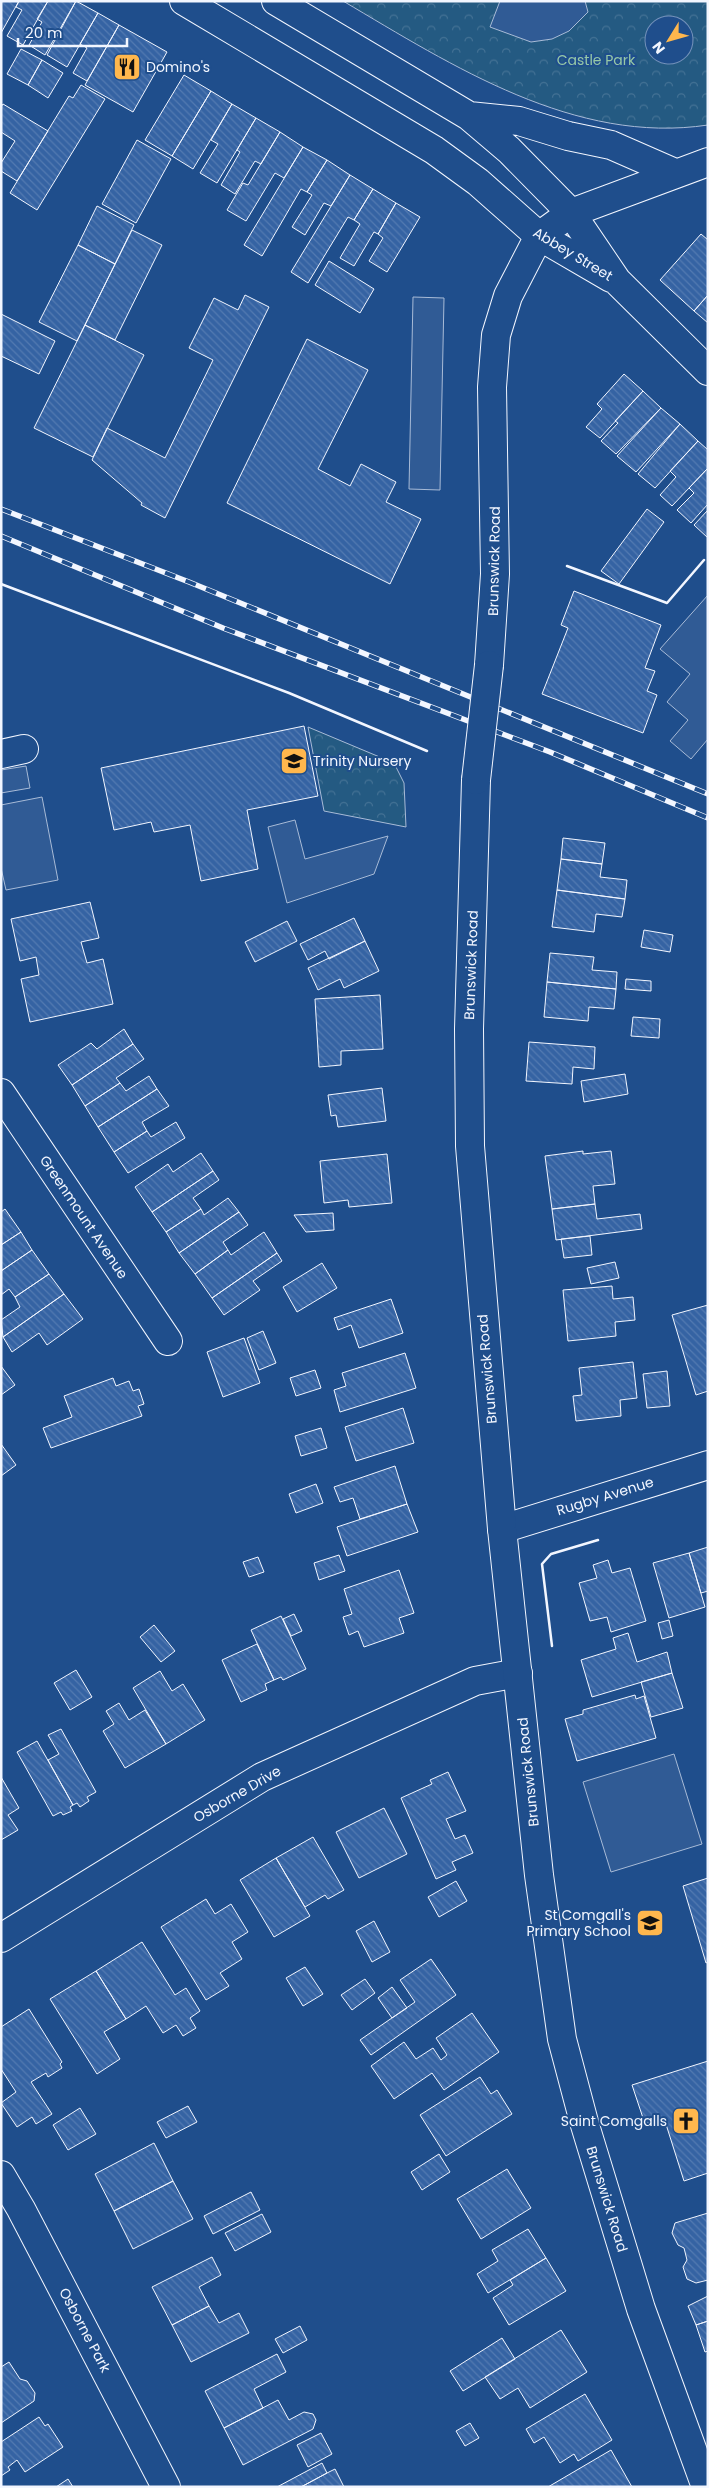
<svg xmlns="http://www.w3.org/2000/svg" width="709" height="2488" viewBox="0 0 709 2488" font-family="Poppins,sans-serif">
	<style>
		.park { fill: url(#park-crowns); stroke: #a8bbd7; fill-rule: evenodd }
		.parking { fill: #305b95; stroke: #a8bbd7 }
		.building { fill: url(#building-back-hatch); stroke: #f2f6ff }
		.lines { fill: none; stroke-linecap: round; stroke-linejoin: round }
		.minor-casing { stroke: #f2f6ff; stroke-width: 30 }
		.major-casing { stroke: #f2f6ff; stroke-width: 30 }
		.minor { stroke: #1f4e8c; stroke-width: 28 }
		.major { stroke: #1f4e8c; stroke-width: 28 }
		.rail-casing { stroke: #f2f6ff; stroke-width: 5.5 }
		.rail { stroke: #1f4e8c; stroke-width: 4; stroke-dasharray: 11; stroke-linecap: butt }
		.major-bridge-casing { stroke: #f2f6ff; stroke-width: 30; stroke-linecap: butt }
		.major-bridge { stroke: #1f4e8c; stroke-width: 28 }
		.wall { stroke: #f2f6ff; stroke-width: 2.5 }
		.labels { text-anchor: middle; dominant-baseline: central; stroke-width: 4; stroke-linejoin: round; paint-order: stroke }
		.park-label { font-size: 14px; fill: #97c8a6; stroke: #1f4e8c }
		.poi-label { font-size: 14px; fill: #f2f6ff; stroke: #1f4e8c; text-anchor: start }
		.street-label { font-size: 14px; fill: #f2f6ff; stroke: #1f4e8c }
	</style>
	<defs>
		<pattern id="park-crowns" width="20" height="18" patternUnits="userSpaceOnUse" patternTransform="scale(1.25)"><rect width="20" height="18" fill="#245a82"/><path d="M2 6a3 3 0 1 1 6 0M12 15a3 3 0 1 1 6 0" fill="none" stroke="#447295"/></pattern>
		<pattern id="building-back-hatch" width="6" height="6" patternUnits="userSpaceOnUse" patternTransform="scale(1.25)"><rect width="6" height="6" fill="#3563a3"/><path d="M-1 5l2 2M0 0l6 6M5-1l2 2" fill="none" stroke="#537ab1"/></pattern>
	</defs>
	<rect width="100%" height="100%" fill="#1f4e8c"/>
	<!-- park -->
	<path class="park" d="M 343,1 L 708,1 L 708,125 C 575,145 453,66 343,1 ZM 654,25 L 684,25 L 684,55 L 654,55 Z
		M 308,727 L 394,763 L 404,783 L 406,827 L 324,811 Z"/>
	<!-- parking -->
	<path class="parking" d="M 500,1 L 585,1 L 588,12 L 569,31 L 552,39 L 531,42 L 490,27 Z
		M 413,297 L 444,298 L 440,490 L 409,489 Z
		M 708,595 L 708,739 L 691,759 L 670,741 L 688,720 L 667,702 L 690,674 L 660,649 Z
		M 26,766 L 30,788 L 1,793 L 1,770 Z
		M 42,797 L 58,880 L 6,890 L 1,868 L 1,805 Z
		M 295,820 L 305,859 L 388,836 L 374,874 L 287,903 L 268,827 Z
		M 674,1754 L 702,1844 L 611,1872 L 583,1782 Z"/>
	<!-- building -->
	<path class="building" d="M 1,1 L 19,1 L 1,33 Z
		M 19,1 L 48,1 L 23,45 L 7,36 L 22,10 L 16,7 Z
		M 48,1 L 76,1 L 45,55 L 29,45 L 42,22 L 37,19 Z
		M 76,1 L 98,13 L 67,67 L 47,55 Z
		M 98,13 L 119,25 L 87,81 L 73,73 L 87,48 L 80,44 Z
		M 119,25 L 167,52 L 133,112 L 85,85 Z
		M 21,49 L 42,60 L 28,85 L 7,74 Z
		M 42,60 L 63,73 L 48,98 L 28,85 Z
		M 184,75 L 211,91 L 172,156 L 145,140 Z
		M 81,85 L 105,99 L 37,210 L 10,193 L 69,96 L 73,98 Z
		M 211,91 L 232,104 L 193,169 L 172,156 Z
		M 3,104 L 48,131 L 17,181 L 1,171 L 1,163 L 15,141 L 1,132 L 1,107 Z
		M 232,104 L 256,118 L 217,183 L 200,173 L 218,144 L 211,140 Z
		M 256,118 L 280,132 L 261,164 L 255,161 L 235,194 L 221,185 L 240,152 L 237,150 Z
		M 280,132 L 303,147 L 284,178 L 275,173 L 246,221 L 227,210 L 243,183 L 248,185 Z
		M 137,140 L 171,159 L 136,223 L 102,204 Z
		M 303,147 L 327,160 L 307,192 L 301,189 L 262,256 L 244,245 Z
		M 327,160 L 350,175 L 331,206 L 324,203 L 305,235 L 292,227 L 312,195 L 307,192 Z
		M 350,175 L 373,189 L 354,220 L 348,217 L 308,283 L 291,272 Z
		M 373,189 L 396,203 L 378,234 L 374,232 L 354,266 L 340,258 L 360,224 L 354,220 Z
		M 396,203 L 420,217 L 387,272 L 369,261 L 383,238 L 378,234 Z
		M 97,206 L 134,225 L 115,264 L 78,245 Z
		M 132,230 L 162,245 L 115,340 L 85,325 Z
		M 701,234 L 708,240 L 708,295 L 694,311 L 660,280 Z
		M 78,245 L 115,264 L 77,341 L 39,322 Z
		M 329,261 L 374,289 L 360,313 L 315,285 Z
		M 245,295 L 269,307 L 165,518 L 141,505 L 142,503 L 92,460 L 107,428 L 165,458 L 213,360 L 189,348 L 214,298 L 238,310 Z
		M 708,295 L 708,323 L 694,311 Z
		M 1,314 L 55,341 L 39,374 L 1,356 Z
		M 85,325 L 144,355 L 93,457 L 34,428 Z
		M 307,339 L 368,370 L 318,469 L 350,486 L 361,464 L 396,482 L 386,502 L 421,519 L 390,584 L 227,503 Z
		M 624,374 L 643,391 L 600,438 L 586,427 L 602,409 L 597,404 Z
		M 643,391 L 661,408 L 616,454 L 601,441 L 618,423 L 615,421 Z
		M 661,408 L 680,424 L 636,472 L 617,456 Z
		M 680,424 L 698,441 L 655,488 L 638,474 Z
		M 698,441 L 708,450 L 708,468 L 672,506 L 660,495 L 676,477 L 670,471 Z
		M 708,468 L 708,504 L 691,523 L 677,510 L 694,493 L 689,488 Z
		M 647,509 L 664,522 L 619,584 L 601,571 Z
		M 708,510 L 708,538 L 694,525 Z
		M 574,591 L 661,625 L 645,668 L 655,671 L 647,691 L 657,695 L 643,733 L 542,694 L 568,628 L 561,625 Z
		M 304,726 L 318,796 L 247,810 L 258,869 L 201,881 L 190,825 L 154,832 L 151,822 L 114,830 L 101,768 Z
		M 563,838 L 605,843 L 602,864 L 561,859 Z
		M 561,859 L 602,864 L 600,877 L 627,880 L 625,899 L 557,890 Z
		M 557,890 L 625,899 L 622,917 L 596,914 L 594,932 L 552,927 Z
		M 90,902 L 99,938 L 81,942 L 87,963 L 103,959 L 113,1004 L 30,1022 L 21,979 L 39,975 L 36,957 L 20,961 L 11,919 Z
		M 354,918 L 365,941 L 329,959 L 325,951 L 308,960 L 300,944 Z
		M 287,921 L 297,941 L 255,962 L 245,942 Z
		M 644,930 L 673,935 L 670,952 L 641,947 Z
		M 365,941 L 379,971 L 344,988 L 340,979 L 318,990 L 308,968 Z
		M 550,953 L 594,957 L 592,970 L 617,972 L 616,989 L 547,982 Z
		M 626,979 L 651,981 L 651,991 L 625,989 Z
		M 547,982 L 616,989 L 614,1009 L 589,1007 L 588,1021 L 544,1017 Z
		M 380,995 L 383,1049 L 341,1051 L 341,1065 L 319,1067 L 315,999 Z
		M 633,1017 L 660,1019 L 659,1038 L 631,1036 Z
		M 124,1029 L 133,1044 L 72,1085 L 58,1065 L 91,1043 L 97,1049 Z
		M 529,1042 L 595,1047 L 594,1069 L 573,1067 L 572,1084 L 526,1081 Z
		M 133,1044 L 144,1059 L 116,1078 L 120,1083 L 85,1106 L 72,1085 Z
		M 625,1074 L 628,1094 L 584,1102 L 581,1081 Z
		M 149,1076 L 157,1089 L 98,1127 L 85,1106 L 120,1083 L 126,1091 Z
		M 382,1088 L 386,1121 L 338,1127 L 336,1115 L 331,1116 L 328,1095 Z
		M 157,1089 L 169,1106 L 142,1122 L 147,1131 L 114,1152 L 98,1127 Z
		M 176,1122 L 185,1138 L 128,1173 L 114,1152 L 147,1131 L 151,1137 Z
		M 583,1151 L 583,1154 L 611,1151 L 615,1184 L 593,1186 L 595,1204 L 552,1209 L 545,1156 Z
		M 201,1153 L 213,1171 L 152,1212 L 135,1187 L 168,1164 L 173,1172 Z
		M 387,1154 L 392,1203 L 349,1207 L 348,1200 L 324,1203 L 320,1161 Z
		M 213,1171 L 219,1180 L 193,1198 L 201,1209 L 166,1232 L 152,1212 Z
		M 228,1198 L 239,1212 L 179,1253 L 166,1232 L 201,1209 L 204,1215 Z
		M 595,1204 L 597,1219 L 640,1214 L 642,1229 L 556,1240 L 552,1209 Z
		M 5,1209 L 21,1232 L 1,1245 L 1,1212 Z
		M 239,1212 L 248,1225 L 223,1242 L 228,1250 L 195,1274 L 179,1253 Z
		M 333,1213 L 334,1230 L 306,1232 L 294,1215 Z
		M 21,1232 L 32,1250 L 1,1271 L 1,1245 Z
		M 264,1232 L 277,1253 L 212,1298 L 195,1274 L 228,1250 L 231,1255 Z
		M 590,1236 L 592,1255 L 564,1258 L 561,1239 Z
		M 32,1250 L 49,1274 L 15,1297 L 9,1289 L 1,1295 L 1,1271 Z
		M 277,1253 L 282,1261 L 253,1281 L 260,1290 L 224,1315 L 212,1298 Z
		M 615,1262 L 619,1278 L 591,1284 L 587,1268 Z
		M 322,1263 L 337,1288 L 297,1312 L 283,1287 Z
		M 49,1274 L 64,1294 L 3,1337 L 1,1320 L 20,1307 L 15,1297 Z
		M 612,1286 L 613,1299 L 633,1297 L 635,1320 L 615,1322 L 616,1336 L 568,1341 L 563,1290 Z
		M 64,1294 L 83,1319 L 47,1345 L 39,1333 L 12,1352 L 3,1337 Z
		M 391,1299 L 403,1333 L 359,1348 L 351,1325 L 338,1330 L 334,1318 Z
		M 708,1305 L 708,1391 L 696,1395 L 672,1315 Z
		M 263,1331 L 276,1363 L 259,1370 L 247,1338 Z
		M 244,1338 L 260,1383 L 223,1397 L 207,1352 Z
		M 405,1353 L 416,1388 L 340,1412 L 334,1390 L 346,1386 L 342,1373 Z
		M 633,1362 L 637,1398 L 620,1400 L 621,1416 L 576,1421 L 573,1396 L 582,1395 L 579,1368 Z
		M 1,1366 L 15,1385 L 1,1395 Z
		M 315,1370 L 321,1388 L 296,1396 L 290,1378 Z
		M 667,1371 L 670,1406 L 647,1408 L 643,1374 Z
		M 113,1378 L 116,1386 L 129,1381 L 133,1391 L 139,1389 L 144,1404 L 138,1406 L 142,1416 L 51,1448 L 43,1428 L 72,1417 L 64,1396 Z
		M 403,1408 L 414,1443 L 356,1461 L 345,1427 Z
		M 321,1428 L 327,1448 L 301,1456 L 295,1436 Z
		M 1,1444 L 16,1465 L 1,1476 Z
		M 395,1466 L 407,1504 L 360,1519 L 353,1498 L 340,1502 L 334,1487 Z
		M 316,1484 L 323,1503 L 296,1513 L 289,1494 Z
		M 407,1504 L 418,1532 L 347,1556 L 337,1527 Z
		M 708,1547 L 708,1591 L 701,1593 L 689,1553 Z
		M 689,1553 L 705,1607 L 669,1618 L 653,1563 Z
		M 339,1555 L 345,1571 L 319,1580 L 314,1563 Z
		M 258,1557 L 264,1572 L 249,1577 L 243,1562 Z
		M 608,1560 L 612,1573 L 630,1568 L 646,1621 L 611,1632 L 607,1617 L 590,1621 L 579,1583 L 597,1578 L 593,1565 Z
		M 399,1570 L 414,1613 L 399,1618 L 404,1633 L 364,1647 L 358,1631 L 349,1635 L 343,1617 L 352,1614 L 344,1589 Z
		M 294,1614 L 302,1631 L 291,1636 L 283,1619 Z
		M 281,1616 L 306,1669 L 283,1680 L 281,1677 L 274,1680 L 251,1630 Z
		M 669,1620 L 673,1636 L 662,1639 L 658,1623 Z
		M 154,1625 L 175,1651 L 161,1662 L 140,1637 Z
		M 628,1633 L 637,1662 L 667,1652 L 672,1673 L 592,1697 L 581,1660 L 616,1649 L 613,1638 Z
		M 257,1644 L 274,1680 L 265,1684 L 267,1690 L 241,1702 L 222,1660 Z
		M 76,1670 L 92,1697 L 70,1710 L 54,1683 Z
		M 160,1671 L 172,1691 L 183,1684 L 205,1720 L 166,1744 L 133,1688 Z
		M 672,1673 L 683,1708 L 651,1717 L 641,1682 Z
		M 635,1695 L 636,1699 L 644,1696 L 656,1738 L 577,1761 L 565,1719 L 583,1714 L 583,1710 Z
		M 119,1703 L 129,1720 L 145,1710 L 166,1744 L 125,1768 L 103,1731 L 114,1724 L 106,1711 Z
		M 61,1729 L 96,1792 L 87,1797 L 89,1801 L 80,1807 L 77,1803 L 73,1805 L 48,1760 L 59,1754 L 48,1735 Z
		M 37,1741 L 73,1805 L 70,1807 L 72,1811 L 63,1815 L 61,1812 L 53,1816 L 17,1752 Z
		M 448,1772 L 466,1811 L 446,1819 L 455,1839 L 465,1835 L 473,1853 L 452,1862 L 456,1870 L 436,1879 L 401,1798 L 432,1784 L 430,1780 Z
		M 1,1777 L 19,1808 L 8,1815 L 18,1830 L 1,1840 Z
		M 384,1808 L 407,1854 L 359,1878 L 336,1832 Z
		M 313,1837 L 344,1890 L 328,1899 L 325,1895 L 305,1907 L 276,1858 Z
		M 276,1858 L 310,1916 L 274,1937 L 240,1880 Z
		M 708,1878 L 708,1962 L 706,1963 L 683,1886 Z
		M 456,1881 L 467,1901 L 439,1917 L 428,1897 Z
		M 206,1899 L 215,1914 L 231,1904 L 248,1932 L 232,1942 L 242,1959 L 220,1973 L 229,1986 L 206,2000 L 161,1927 Z
		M 374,1921 L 390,1952 L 372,1962 L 356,1931 Z
		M 142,1942 L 175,1995 L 186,1988 L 200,2011 L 190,2018 L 196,2028 L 183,2036 L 176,2025 L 163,2033 L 146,2006 L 126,2019 L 96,1971 Z
		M 431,1959 L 456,1995 L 371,2055 L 360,2040 L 415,2002 L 400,1980 Z
		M 305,1967 L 323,1994 L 303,2006 L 286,1978 Z
		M 96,1971 L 126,2019 L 104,2032 L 120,2059 L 97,2074 L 50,1999 Z
		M 365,1979 L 375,1993 L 352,2010 L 341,1995 Z
		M 392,1987 L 407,2008 L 392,2018 L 378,1998 Z
		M 29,2009 L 62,2062 L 60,2064 L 62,2068 L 48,2077 L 46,2073 L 31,2082 L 52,2114 L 36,2124 L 32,2117 L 17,2127 L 1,2103 L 16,2092 L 1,2069 L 1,2027 Z
		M 472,2013 L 499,2052 L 444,2090 L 432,2073 L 394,2099 L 371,2066 L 404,2042 L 416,2059 L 433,2048 L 441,2060 L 447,2055 L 436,2038 Z
		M 708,2061 L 708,2173 L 684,2181 L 664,2118 L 645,2124 L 632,2085 Z
		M 480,2077 L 491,2094 L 497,2090 L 512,2114 L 446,2156 L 420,2115 Z
		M 188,2106 L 197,2122 L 166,2138 L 157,2122 Z
		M 80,2108 L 96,2134 L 68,2150 L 53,2125 Z
		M 154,2143 L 173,2181 L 114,2211 L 95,2174 Z
		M 439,2154 L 450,2172 L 422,2190 L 411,2172 Z
		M 507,2169 L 531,2208 L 481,2239 L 457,2199 Z
		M 173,2181 L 193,2219 L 133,2249 L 114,2211 Z
		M 251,2192 L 260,2210 L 213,2234 L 204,2216 Z
		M 708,2213 L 708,2280 L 696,2283 L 687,2279 L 683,2267 L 687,2260 L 684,2248 L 678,2245 L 672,2233 L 675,2223 Z
		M 262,2214 L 271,2232 L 235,2251 L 225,2233 Z
		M 528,2229 L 546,2258 L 488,2293 L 477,2274 L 498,2261 L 492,2250 Z
		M 212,2257 L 221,2275 L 199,2287 L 209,2306 L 172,2325 L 152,2287 Z
		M 546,2258 L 566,2291 L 509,2325 L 493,2298 L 513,2285 L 510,2280 Z
		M 708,2296 L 708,2321 L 696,2325 L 688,2306 Z
		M 209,2306 L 219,2323 L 239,2313 L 249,2333 L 191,2362 L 172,2325 Z
		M 708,2321 L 708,2351 L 705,2352 L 696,2325 Z
		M 300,2326 L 307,2340 L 283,2353 L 275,2339 Z
		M 561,2330 L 587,2372 L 530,2408 L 518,2388 L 500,2399 L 485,2377 Z
		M 502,2338 L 515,2359 L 463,2391 L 450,2371 Z
		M 277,2354 L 286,2372 L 254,2389 L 263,2408 L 224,2428 L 205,2391 Z
		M 9,2362 L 20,2379 L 27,2381 L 35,2393 L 34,2401 L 1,2423 L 1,2367 Z
		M 585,2394 L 612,2440 L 578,2461 L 574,2454 L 560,2463 L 544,2437 L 534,2443 L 526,2429 Z
		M 278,2400 L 289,2420 L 304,2412 L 313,2414 L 316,2420 L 313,2429 L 243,2465 L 224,2428 Z
		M 39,2417 L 45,2426 L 48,2424 L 63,2447 L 25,2472 L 17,2460 L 8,2467 L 10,2470 L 1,2476 L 1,2442 Z
		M 470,2423 L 479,2438 L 465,2446 L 456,2431 Z
		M 321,2433 L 332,2454 L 308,2467 L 297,2445 Z
		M 611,2450 L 632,2487 L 548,2487 Z
		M 322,2463 L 327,2473 L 301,2487 L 277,2487 Z
		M 335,2469 L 344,2487 L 301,2487 L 327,2473 Z
		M 68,2479 L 73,2487 L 56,2487 Z"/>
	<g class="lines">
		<!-- minor casing -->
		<g class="minor-casing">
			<path id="minor" d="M 1,754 L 24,749
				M 1,1093 L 168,1341
				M 502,1529 L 708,1465
				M 1,1938 L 262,1777 L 475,1681 L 518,1673
				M 1,2175 L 21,2209 L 166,2487"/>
		</g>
		<!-- major casing -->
		<g class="major-casing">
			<path id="major" d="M 184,1 L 434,150 L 478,182 L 539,236 L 611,278
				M 276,1 L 469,116 L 509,150 L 571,213 L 617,281 L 708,371
				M 469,116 L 519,121 L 568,136 L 611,145 L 675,173
				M 489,665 L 495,574 L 492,387 L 496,335 L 508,296 L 539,236 L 571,213 L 708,162
				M 476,780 L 469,1029 L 470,1146 L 502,1529 L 539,1875 L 562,2039 L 584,2122 L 641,2309 L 706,2487"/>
		</g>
		<!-- minor -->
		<use href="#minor" class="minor"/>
		<!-- major -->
		<use href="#major" class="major"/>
		<!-- rail casing -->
		<g class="rail-casing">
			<path id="rail" d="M 1,509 L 189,582 L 708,794
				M 1,536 L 223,628 L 550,752 L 708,818"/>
		</g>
		<!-- rail -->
		<use href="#rail" class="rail"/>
		<!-- major-bridge casing -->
		<g class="major-bridge-casing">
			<path id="major-bridge" d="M 476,780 L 489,665"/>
		</g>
		<!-- major-bridge -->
		<use href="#major-bridge" class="major-bridge"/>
		<!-- wall -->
		<path class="wall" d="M 567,566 L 667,603 L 704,560
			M 1,584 L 289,693 L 427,751
			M 552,1646 L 542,1564 L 551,1554 L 598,1540"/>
	</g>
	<!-- icons -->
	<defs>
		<g id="restaurant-square" transform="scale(1.4375)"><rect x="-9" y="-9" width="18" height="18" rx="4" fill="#ffb74d" stroke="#1f4e8c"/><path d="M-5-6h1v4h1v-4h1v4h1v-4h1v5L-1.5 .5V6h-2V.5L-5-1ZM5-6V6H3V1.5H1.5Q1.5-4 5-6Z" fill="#111"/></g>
		<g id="school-square" transform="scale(1.4375)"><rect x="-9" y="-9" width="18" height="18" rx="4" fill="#ffb74d" stroke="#1f4e8c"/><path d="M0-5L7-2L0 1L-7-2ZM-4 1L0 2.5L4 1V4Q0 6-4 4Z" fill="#111"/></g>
		<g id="church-square" transform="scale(1.4375)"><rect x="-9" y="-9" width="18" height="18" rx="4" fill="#ffb74d" stroke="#1f4e8c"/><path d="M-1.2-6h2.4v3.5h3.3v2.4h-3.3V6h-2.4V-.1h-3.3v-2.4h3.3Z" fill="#111"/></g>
	</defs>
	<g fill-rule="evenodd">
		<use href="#restaurant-square" x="127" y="67"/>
		<use href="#school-square" x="294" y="761"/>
		<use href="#school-square" x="650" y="1923"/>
		<use href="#church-square" x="686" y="2121"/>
	</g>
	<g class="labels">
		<!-- park labels -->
		<g class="park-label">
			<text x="596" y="60">Castle Park</text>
		</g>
		<!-- poi labels -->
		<g class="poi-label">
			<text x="146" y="67">Domino's</text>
			<text x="313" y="761">Trinity Nursery</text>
			<text x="631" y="1915" text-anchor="end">St Comgall's<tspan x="631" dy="16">Primary School</tspan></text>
			<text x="667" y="2121" text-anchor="end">Saint Comgalls</text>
		</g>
		<!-- street labels -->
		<g class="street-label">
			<text transform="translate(573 254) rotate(31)">Abbey Street</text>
			<text transform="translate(494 561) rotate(-89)">Brunswick Road</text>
			<text transform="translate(471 965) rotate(-88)">Brunswick Road</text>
			<text transform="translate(84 1217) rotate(56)">Greenmount Avenue</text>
			<text transform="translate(487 1369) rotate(-95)">Brunswick Road</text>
			<text transform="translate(605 1496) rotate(-17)">Rugby Avenue</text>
			<text transform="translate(528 1772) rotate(-96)">Brunswick Road</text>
			<text transform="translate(237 1794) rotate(-30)">Osborne Drive</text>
			<text transform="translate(607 2199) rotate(73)">Brunswick Road</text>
			<text transform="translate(85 2330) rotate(62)">Osborne Park</text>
		</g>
	</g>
	<!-- border -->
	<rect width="709" height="2488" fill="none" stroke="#f2f6ff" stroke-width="5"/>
	<!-- north arrow -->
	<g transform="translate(669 40) rotate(233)"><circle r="24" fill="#1f4e8c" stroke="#7391ba"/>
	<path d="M0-4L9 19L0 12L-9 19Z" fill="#ffb74d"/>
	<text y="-8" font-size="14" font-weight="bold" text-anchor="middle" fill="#f2f6ff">N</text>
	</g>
	<!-- scale -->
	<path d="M18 38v8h109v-8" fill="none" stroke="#f2f6ff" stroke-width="2.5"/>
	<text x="25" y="38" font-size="15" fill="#f2f6ff" stroke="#1f4e8c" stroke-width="4" paint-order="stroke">20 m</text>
</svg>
